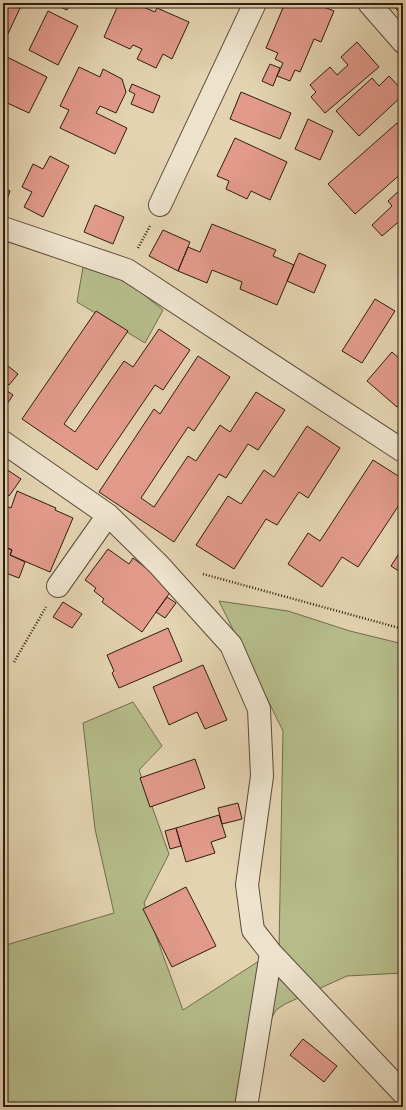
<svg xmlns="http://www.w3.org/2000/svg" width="406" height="1110" viewBox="0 0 406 1110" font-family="'Gentium Book Plus',serif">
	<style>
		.green { fill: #b5bc8a; stroke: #716d4e }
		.building { fill: #e29a8b; stroke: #2d1e13 }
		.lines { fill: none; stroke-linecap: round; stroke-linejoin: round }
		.minor-casing { stroke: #5a4b3a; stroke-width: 24 }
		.path { stroke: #2d1e13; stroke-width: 2.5; stroke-dasharray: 1 2; stroke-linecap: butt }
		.minor { stroke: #ede2cc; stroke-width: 22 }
	</style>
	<rect width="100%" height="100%" fill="#e3d3b0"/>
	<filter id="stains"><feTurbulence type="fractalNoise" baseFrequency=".005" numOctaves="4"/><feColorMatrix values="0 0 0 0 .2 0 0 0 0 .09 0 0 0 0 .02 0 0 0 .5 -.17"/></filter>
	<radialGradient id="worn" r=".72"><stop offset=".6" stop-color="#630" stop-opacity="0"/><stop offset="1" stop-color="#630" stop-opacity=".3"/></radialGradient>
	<!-- green -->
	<path class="green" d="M 83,267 L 129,283 L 163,310 L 145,343 L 77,302 Z
		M 219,601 L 288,611 L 350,631 L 403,644 L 403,973 L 347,976 L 285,1004 L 276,1010 L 269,1023 L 249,1107 L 3,1107 L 3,960 L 6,945 L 114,913 L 95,829 L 83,723 L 133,702 L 162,746 L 139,770 L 169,854 L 144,903 L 183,1010 L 279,948 L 283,731 Z"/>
	<!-- building -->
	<path class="building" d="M 3,3 L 16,3 L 21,6 L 6,38 L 3,37 Z
		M 51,3 L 70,3 L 67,10 Z
		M 119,3 L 127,6 L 128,3 L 134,3 L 155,12 L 157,8 L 189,22 L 172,59 L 163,54 L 156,68 L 137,59 L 142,49 L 133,45 L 130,49 L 104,37 Z
		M 285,3 L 325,3 L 324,7 L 334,11 L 321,42 L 314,39 L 300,72 L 295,70 L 290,81 L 277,76 L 283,63 L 275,59 L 278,53 L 266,48 Z
		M 391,3 L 403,3 L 403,8 L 399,12 Z
		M 48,11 L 78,26 L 58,65 L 29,50 Z
		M 357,42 L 379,67 L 325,113 L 311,97 L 316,92 L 310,85 L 330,67 L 337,75 L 348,65 L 341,57 Z
		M 3,55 L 47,77 L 29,113 L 3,101 Z
		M 270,64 L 280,68 L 273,86 L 262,81 Z
		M 79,67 L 100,77 L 103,69 L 122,79 L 126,92 L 116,113 L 100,106 L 96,113 L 127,128 L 115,154 L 60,128 L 69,110 L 60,106 Z
		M 389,76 L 403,91 L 403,95 L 359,136 L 336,111 L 372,78 L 379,86 Z
		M 132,84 L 160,96 L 153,113 L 131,104 L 135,94 L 129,91 Z
		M 241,92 L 291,113 L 280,139 L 230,119 Z
		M 308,119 L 333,131 L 320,160 L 295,149 Z
		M 397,123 L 403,130 L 403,172 L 355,214 L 328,184 Z
		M 235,138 L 287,162 L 270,200 L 251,191 L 247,199 L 226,189 L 229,181 L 217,176 Z
		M 50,156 L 69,166 L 43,217 L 24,207 L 32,192 L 22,187 L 33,164 L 43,169 Z
		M 403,187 L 403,218 L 382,236 L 372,225 L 392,206 L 388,201 Z
		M 3,188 L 10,191 L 4,208 L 3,208 Z
		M 95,205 L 124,217 L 113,244 L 84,232 Z
		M 212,224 L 276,250 L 273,256 L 294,265 L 277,305 L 240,289 L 242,282 L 212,270 L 207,283 L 178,271 L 188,247 L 200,252 Z
		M 163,230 L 190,242 L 178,271 L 149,256 Z
		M 299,253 L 326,265 L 314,293 L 287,281 Z
		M 375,299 L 395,311 L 362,363 L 342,351 Z
		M 96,311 L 128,331 L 64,424 L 75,432 L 124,361 L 133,367 L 159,329 L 190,350 L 163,390 L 155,385 L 97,470 L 22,419 Z
		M 392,352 L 403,362 L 403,400 L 397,407 L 367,381 Z
		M 198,356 L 230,377 L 194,431 L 188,427 L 141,498 L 154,507 L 188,456 L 196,461 L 220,425 L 230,432 L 256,392 L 285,410 L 258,450 L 248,444 L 226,478 L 219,474 L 174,542 L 99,492 L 154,409 L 160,414 Z
		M 3,362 L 18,374 L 9,385 L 3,381 Z
		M 3,388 L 13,395 L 3,410 Z
		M 307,426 L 340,448 L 308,498 L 299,492 L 277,525 L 266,519 L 234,569 L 196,545 L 228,496 L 241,504 L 264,470 L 274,477 Z
		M 373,460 L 403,479 L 403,499 L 358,567 L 342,557 L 322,587 L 288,564 L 308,533 L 320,541 Z
		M 3,467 L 21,479 L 9,496 L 3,492 Z
		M 17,491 L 56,508 L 55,510 L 73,518 L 50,572 L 10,555 L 12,550 L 3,546 L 3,505 L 11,508 Z
		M 3,546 L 12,550 L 10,555 L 25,562 L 19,578 L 3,572 Z
		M 403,547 L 403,574 L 391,566 Z
		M 108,549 L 129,564 L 133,558 L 173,588 L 142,632 L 102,602 L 104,599 L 94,591 L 96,588 L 85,580 Z
		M 167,597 L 176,603 L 165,618 L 156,612 Z
		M 63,602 L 82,614 L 72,628 L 53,617 Z
		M 168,628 L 182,661 L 119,688 L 112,673 L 114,671 L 107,655 Z
		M 203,665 L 227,720 L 205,729 L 197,712 L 169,725 L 153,687 Z
		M 195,759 L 205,788 L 150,807 L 140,778 Z
		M 238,803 L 242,819 L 222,824 L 218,808 Z
		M 219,815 L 226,837 L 211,842 L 215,853 L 186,862 L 176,828 Z
		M 176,828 L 181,846 L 170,849 L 165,831 Z
		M 186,887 L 216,946 L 172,967 L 143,909 Z
		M 303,1039 L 337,1066 L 324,1082 L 290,1055 Z"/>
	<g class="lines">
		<!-- minor casing -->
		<g class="minor-casing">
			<path id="minor" d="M 369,3 L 403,42
				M 160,205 L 255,3
				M 3,228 L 127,270 L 403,451
				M 3,442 L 108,515 L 159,565 L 231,645 L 259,709 L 262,776 L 247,885 L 253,930 L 271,953 L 403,1093
				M 58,586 L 108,515
				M 246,1107 L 271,953"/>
		</g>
		<!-- path -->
		<path class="path" d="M 138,248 L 150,226
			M 203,574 L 403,629
			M 14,662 L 46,607"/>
		<!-- minor -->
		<use href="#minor" class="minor"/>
	</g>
	<!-- margin -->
	<rect width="406" height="1110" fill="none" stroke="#e3d3b0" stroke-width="16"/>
	<rect x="4" y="4" width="398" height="1102" fill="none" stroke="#2d1e13" stroke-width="2"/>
	<rect x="8" y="8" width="390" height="1094" fill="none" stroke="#2d1e13"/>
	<rect width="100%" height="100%" filter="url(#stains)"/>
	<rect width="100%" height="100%" fill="url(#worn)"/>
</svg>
